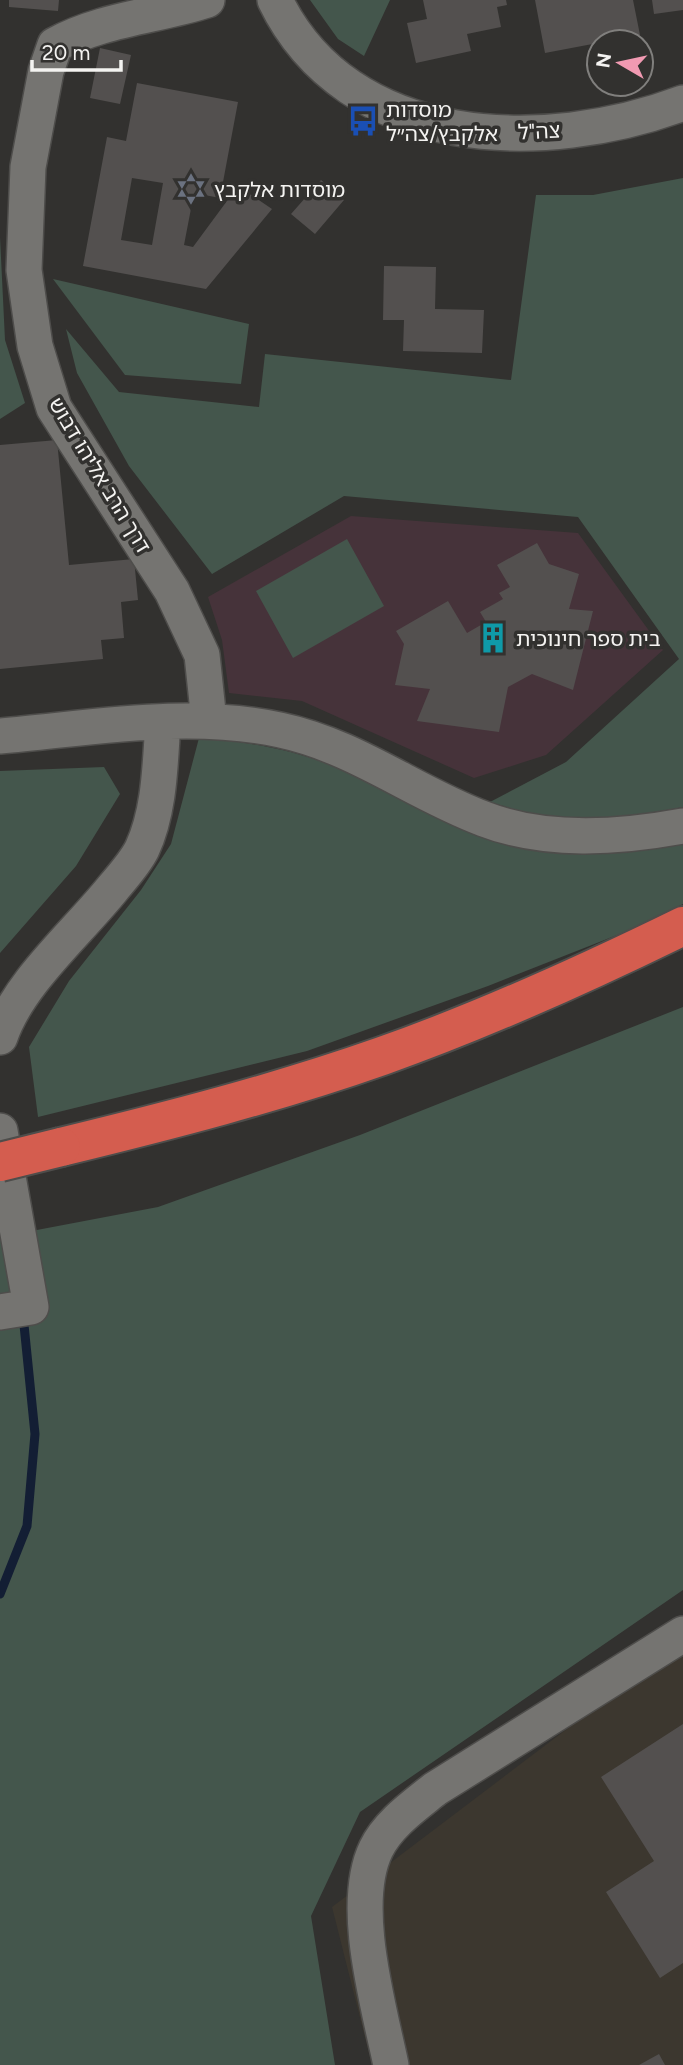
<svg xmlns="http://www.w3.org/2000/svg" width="683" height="2065" viewBox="0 0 683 2065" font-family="Figtree,'Noto Sans Hebrew',sans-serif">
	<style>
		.built { fill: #3c372f }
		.education { fill: #46333a }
		.green { fill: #44564c }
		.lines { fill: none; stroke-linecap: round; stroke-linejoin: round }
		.stream { stroke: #131e34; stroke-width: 9 }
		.building { fill: #53504f; fill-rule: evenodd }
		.minor-casing { stroke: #4e4d4b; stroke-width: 38 }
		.highway-casing { stroke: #4e4d4b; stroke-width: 42 }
		.minor { stroke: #757471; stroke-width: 35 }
		.highway { stroke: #d45d4f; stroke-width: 38 }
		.highway-bridge-casing { stroke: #4e4d4b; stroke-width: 42; stroke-linecap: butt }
		.highway-bridge { stroke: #d45d4f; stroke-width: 38 }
		.labels { text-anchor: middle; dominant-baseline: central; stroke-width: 7; stroke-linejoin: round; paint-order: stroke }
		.poi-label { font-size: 21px; fill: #f4f3f1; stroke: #32312f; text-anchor: start }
		.street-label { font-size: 21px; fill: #f4f3f1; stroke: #32312f }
	</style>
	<rect width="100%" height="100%" fill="#32312f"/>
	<!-- built -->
	<path class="built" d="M 683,1641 L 683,2065 L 372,2065 L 332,1907 Z"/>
	<!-- education -->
	<path class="education" d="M 351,516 L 578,533 L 663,650 L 546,755 L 474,778 L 302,701 L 229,693 L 222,640 L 208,597 Z"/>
	<!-- green -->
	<path class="green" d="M 310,0 L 390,0 L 364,56 L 338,39 Z
		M 683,178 L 683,807 C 635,816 581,823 532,814 C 518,811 504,806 490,802 L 566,762 L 679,659 L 578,517 L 344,496 L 212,574 L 129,466 L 77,373 L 66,329 L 119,392 L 259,407 L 265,354 L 511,380 L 536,195 L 593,195 Z
		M 0,237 L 5,340 L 25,403 L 0,419 Z
		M 53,279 L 249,324 L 241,384 L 125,375 Z
		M 347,539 L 384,606 L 293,658 L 256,591 Z
		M 199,738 C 259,742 314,754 368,781 C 404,799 440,822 478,836 C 543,861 616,856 683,844 L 683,904 L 635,928 L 488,986 L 307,1051 L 38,1117 L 29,1047 L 69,981 L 141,890 L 171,844 Z
		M 104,767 L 120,794 L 76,866 L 0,953 L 0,771 Z
		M 683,1007 L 683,1590 L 360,1812 L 311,1916 L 335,2065 L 0,2065 L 0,1237 L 158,1207 L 360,1135 Z"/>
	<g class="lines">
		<!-- stream -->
		<path class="stream" d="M 0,1594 L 27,1526 L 35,1434 L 23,1315"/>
	</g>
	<!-- building -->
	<path class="building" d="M 9,0 L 59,0 L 58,11 L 9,7 Z
		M 423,0 L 506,0 L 507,5 L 497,7 L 501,27 L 467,34 L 471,51 L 416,63 L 407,23 L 427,19 Z
		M 535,0 L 633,0 L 640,35 L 545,53 Z
		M 652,0 L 683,0 L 683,10 L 654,14 Z
		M 100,48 L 131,55 L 120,104 L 90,98 Z
		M 137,83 L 238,102 L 220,198 L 194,193 L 184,245 L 193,247 L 238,186 L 272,209 L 206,289 L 83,266 L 107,137 L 126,141 ZM 132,178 L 163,183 L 152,245 L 121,240 Z
		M 321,180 L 344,200 L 315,234 L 291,214 Z
		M 384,266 L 436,267 L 435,309 L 484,310 L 482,353 L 403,351 L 404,320 L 383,320 Z
		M 57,440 L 69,565 L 134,559 L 138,600 L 121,602 L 124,638 L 101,640 L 103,659 L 0,669 L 0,445 Z
		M 537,543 L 549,564 L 579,574 L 569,609 L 593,611 L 573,690 L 532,674 L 508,687 L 499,732 L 417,721 L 430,689 L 395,685 L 404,644 L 396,631 L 448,601 L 467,633 L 486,622 L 480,612 L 503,599 L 499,593 L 510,587 L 497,565 Z
		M 683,1724 L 683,1963 L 660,1978 L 606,1892 L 654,1861 L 601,1777 Z
		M 659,2054 L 665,2065 L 639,2065 Z"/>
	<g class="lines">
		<!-- minor casing -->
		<g class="minor-casing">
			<path id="minor" d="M 207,0 C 158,16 102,19 55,45 L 46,71 L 28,167 L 24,270 L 35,346 L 54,408 L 172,591 L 202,655 L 209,721
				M 275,0 C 348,151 545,155 683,103
				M 0,736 C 92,728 188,710 280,730 C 356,746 414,793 484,819 C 546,843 618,838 683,826
				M 0,1037 C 18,983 77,933 113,888 C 123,876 135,863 142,849 C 160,810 160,764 163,722
				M 0,1131 L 31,1307 L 0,1312
				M 391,2065 C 379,2007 349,1905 376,1849 C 388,1824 414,1806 435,1789 L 683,1634"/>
		</g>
		<!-- highway casing -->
		<g class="highway-casing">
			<path id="highway" d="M 61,1147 C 168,1121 277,1093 382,1056 C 484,1020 585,974 683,926"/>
		</g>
		<!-- minor -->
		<use href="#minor" class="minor"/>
		<!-- highway -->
		<use href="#highway" class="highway"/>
		<!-- highway-bridge casing -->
		<g class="highway-bridge-casing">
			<path id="highway-bridge" d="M 0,1162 L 61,1147"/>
		</g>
		<!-- highway-bridge -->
		<use href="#highway-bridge" class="highway-bridge"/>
	</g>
	<!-- icons -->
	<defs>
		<g id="bus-bare" transform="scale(2.415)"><path d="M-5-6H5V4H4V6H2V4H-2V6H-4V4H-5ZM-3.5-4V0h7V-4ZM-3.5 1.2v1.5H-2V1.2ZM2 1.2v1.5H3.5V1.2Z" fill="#1a4fb4" stroke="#32312f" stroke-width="2.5" paint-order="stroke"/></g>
		<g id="synagogue-bare" transform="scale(2.415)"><path d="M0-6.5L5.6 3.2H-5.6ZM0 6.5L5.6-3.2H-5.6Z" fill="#6b7280" stroke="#32312f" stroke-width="2.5" paint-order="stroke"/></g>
		<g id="building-bare" transform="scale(2.415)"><path d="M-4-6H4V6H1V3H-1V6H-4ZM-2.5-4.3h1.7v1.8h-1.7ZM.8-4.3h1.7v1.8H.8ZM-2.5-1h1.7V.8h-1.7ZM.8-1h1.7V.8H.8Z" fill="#0f9aa8" stroke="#32312f" stroke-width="2.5" paint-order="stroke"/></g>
	</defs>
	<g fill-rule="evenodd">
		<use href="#bus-bare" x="363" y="121"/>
		<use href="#synagogue-bare" x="191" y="189"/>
		<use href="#building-bare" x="493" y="638"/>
	</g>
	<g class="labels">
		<!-- poi labels -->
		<g class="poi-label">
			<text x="386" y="109">מוסדות<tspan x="386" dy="24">אלקבץ/צה״ל</tspan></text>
			<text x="214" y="189">מוסדות אלקבץ</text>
			<text x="516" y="638">בית ספר חינוכית</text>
		</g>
		<!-- street labels -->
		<g class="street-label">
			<text transform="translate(539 131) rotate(-3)">צה"ל</text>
			<text transform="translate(100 475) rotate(59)">דרך הרב אליהו דבוש</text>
		</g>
	</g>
	<!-- north arrow -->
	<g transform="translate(620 63) rotate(279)"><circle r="33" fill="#32312f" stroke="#807f7d" stroke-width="2"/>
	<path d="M0-5L12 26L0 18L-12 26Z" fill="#f19ab2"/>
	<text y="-10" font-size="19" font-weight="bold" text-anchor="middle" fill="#f4f3f1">N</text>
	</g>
	<!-- scale -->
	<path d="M32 60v10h89v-10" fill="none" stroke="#f4f3f1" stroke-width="3.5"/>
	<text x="42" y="60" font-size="21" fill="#f4f3f1" stroke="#32312f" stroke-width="5" paint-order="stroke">20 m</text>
</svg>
